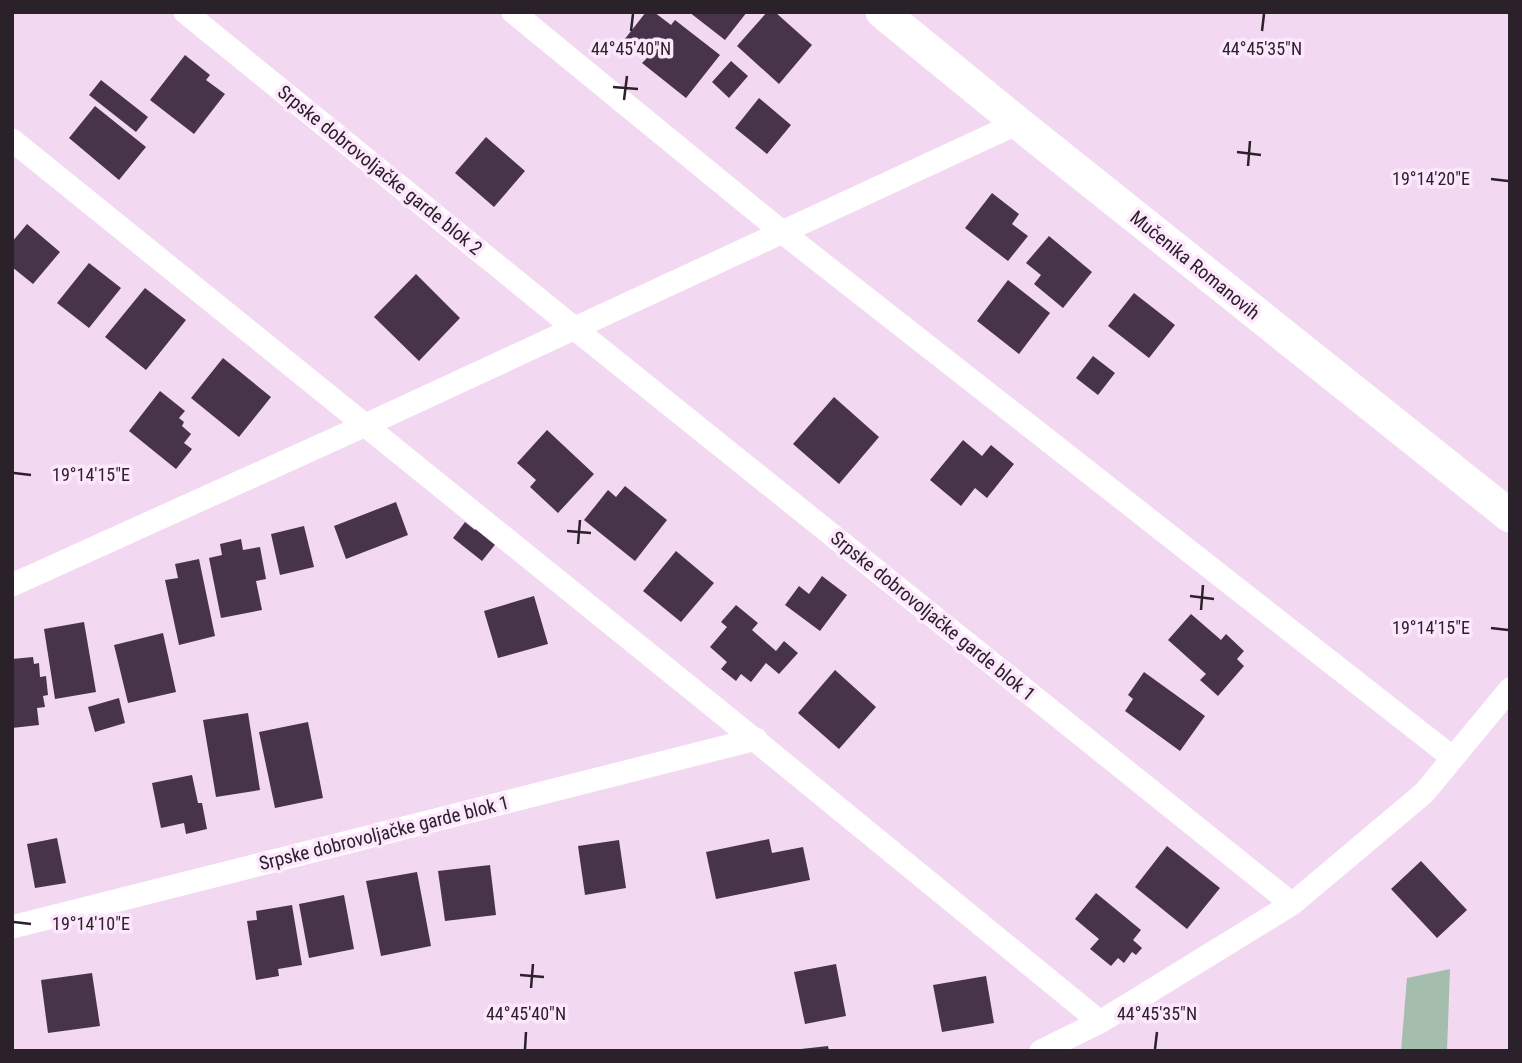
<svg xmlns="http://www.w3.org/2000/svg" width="1522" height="1063" viewBox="0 0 1522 1063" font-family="'Roboto Condensed',sans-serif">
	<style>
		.green { fill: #a4bdad }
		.building { fill: #48344a }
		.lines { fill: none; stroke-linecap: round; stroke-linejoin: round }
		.street { stroke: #fff; stroke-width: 23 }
		.secondary { stroke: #fff; stroke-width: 33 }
		.ticks { fill: none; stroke: #2b212a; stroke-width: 2.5 }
		.labels { text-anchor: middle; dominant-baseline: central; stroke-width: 7; stroke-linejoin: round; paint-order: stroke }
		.street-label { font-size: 19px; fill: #2b212a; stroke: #fde7fc }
		.ticks-label { font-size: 18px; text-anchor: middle; fill: #2b212a; stroke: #fde7fc; stroke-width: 7; stroke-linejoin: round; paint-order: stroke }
	</style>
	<rect width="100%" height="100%" fill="#f3d8f2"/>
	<!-- green -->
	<path class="green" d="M 1450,969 L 1447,1051 L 1401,1051 L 1407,978 Z"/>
	<!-- building -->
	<path class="building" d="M 646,12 L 654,12 L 671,25 L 675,20 L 720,55 L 686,98 L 642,63 L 647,58 L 624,40 Z
		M 689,12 L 747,12 L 725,40 Z
		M 767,12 L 775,12 L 812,45 L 779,84 L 737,46 Z
		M 185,55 L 210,75 L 206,80 L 225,94 L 194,134 L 150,100 Z
		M 731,61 L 748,76 L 729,98 L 712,82 Z
		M 101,80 L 148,117 L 136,132 L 89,95 Z
		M 759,98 L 791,125 L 767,154 L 735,128 Z
		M 95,106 L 146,147 L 119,180 L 69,138 Z
		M 486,137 L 525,171 L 494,207 L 455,173 Z
		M 992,193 L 1019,214 L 1012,224 L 1028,236 L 1008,261 L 965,228 Z
		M 27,224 L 60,252 L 33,284 L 12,267 L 12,242 Z
		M 1049,236 L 1092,272 L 1063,308 L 1034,284 L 1041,275 L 1026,263 Z
		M 89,263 L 121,288 L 89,328 L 57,303 Z
		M 416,274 L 460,318 L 419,361 L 374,317 Z
		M 1008,280 L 1050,313 L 1019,354 L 977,321 Z
		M 145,288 L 186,320 L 146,370 L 105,337 Z
		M 1134,293 L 1175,325 L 1149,358 L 1108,326 Z
		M 1093,356 L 1115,373 L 1098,395 L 1076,378 Z
		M 223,358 L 271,397 L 239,437 L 191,398 Z
		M 160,391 L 185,411 L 179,418 L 184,422 L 182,426 L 191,434 L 184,443 L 192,449 L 176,469 L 129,431 Z
		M 834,397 L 879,437 L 839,484 L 793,444 Z
		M 547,430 L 594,474 L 558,513 L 530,487 L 536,480 L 517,463 Z
		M 963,440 L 982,456 L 991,445 L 1014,464 L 987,498 L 975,488 L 961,506 L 930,480 Z
		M 625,486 L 667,520 L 635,561 L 584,520 L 608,490 L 616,497 Z
		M 396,502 L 408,535 L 346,559 L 334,526 Z
		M 483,521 L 502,536 L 482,561 L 453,538 L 465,522 L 475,530 Z
		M 304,526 L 314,567 L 280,575 L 271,534 Z
		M 241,539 L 243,550 L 260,547 L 266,579 L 256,581 L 262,610 L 221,618 L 209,558 L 222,555 L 220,544 Z
		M 676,551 L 714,583 L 681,622 L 643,591 Z
		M 199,559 L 215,636 L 179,645 L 165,580 L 178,578 L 175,564 Z
		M 822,576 L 847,595 L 820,631 L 785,605 L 799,586 L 809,594 Z
		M 534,596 L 548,644 L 498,658 L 484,611 Z
		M 736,605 L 758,623 L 752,630 L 776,651 L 784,641 L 798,653 L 779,674 L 766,663 L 751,682 L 741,674 L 736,681 L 721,669 L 727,662 L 710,647 L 727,627 L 721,622 Z
		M 1191,614 L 1221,640 L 1226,634 L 1244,651 L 1237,659 L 1244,666 L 1218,696 L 1200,680 L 1206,674 L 1168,640 Z
		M 84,622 L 96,692 L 55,699 L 44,629 Z
		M 163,633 L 176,692 L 128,703 L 114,645 Z
		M 33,657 L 34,664 L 39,663 L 40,677 L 46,676 L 48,695 L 43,696 L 45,707 L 37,708 L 39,725 L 12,728 L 12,659 Z
		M 835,670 L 876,707 L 839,749 L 798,713 Z
		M 1144,672 L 1205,716 L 1180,751 L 1125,711 L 1133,699 L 1128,695 Z
		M 119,698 L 125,723 L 95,732 L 88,707 Z
		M 248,713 L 260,790 L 216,797 L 203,720 Z
		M 308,722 L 323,798 L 275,808 L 259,732 Z
		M 192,775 L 198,803 L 202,803 L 207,829 L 186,834 L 184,823 L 161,828 L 152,783 Z
		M 57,838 L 66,883 L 35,888 L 27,844 Z
		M 769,839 L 772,853 L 803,847 L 810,880 L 716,899 L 706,852 Z
		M 619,840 L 626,888 L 585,895 L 578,846 Z
		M 1167,846 L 1220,888 L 1187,929 L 1135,887 Z
		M 1421,861 L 1467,910 L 1437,938 L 1391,889 Z
		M 490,865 L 496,915 L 445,921 L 438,871 Z
		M 417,872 L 431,946 L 381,956 L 366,881 Z
		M 1096,893 L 1141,930 L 1133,940 L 1142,948 L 1136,955 L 1132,952 L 1124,963 L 1118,958 L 1111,966 L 1090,949 L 1099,939 L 1075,919 Z
		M 344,895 L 354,949 L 309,958 L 299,904 Z
		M 292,905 L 302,965 L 278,969 L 279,976 L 256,980 L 247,921 L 257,920 L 256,911 Z
		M 836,964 L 846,1016 L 805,1024 L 794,972 Z
		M 92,973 L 100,1026 L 48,1033 L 41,980 Z
		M 986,976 L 994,1023 L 942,1032 L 933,985 Z
		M 828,1046 L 829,1051 L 801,1051 L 801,1049 Z"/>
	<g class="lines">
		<!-- street -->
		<path class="street" d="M 185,12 L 574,328 L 1292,904
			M 513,12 L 782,232 L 1453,758
			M 12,140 C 377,432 739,726 1100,1022
			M 12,585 L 368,424 L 1018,123
			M 12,927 L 756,739
			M 1041,1051 L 1100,1022 L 1292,904 L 1424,793 L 1510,689"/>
		<!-- secondary -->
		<path class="secondary" d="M 882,12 L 1018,123 L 1510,516"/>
	</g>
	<!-- ticks -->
	<path class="ticks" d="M 631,31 L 633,14M 1262,31 L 1264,14M 613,87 L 638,89M 624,100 L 627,76M 1237,152 L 1261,155M 1248,166 L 1250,141M 1491,179 L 1508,181M 14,473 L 31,475M 567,531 L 591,533M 578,544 L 580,520M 1190,596 L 1214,599M 1201,610 L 1203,585M 1491,628 L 1508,630M 14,922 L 31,924M 520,975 L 544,977M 531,988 L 533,964M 525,1049 L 526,1032M 1155,1049 L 1157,1032"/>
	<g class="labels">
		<!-- street labels -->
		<g class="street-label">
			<text transform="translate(380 170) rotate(39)">Srpske dobrovoljačke garde blok 2</text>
			<text transform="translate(1195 265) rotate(39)">Mučenika Romanovih</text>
			<text transform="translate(933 616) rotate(39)">Srpske dobrovoljačke garde blok 1</text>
			<text transform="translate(384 833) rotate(-14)">Srpske dobrovoljačke garde blok 1</text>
		</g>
	</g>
	<g class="ticks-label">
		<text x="631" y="55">44°45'40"N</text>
		<text x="1262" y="55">44°45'35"N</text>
		<text x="1431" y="185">19°14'20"E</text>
		<text x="91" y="481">19°14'15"E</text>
		<text x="1431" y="634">19°14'15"E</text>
		<text x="91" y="930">19°14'10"E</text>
		<text x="526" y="1020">44°45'40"N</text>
		<text x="1157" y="1020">44°45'35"N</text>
	</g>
	<!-- border -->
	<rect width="1522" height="1063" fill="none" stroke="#2b212a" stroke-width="28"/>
</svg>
